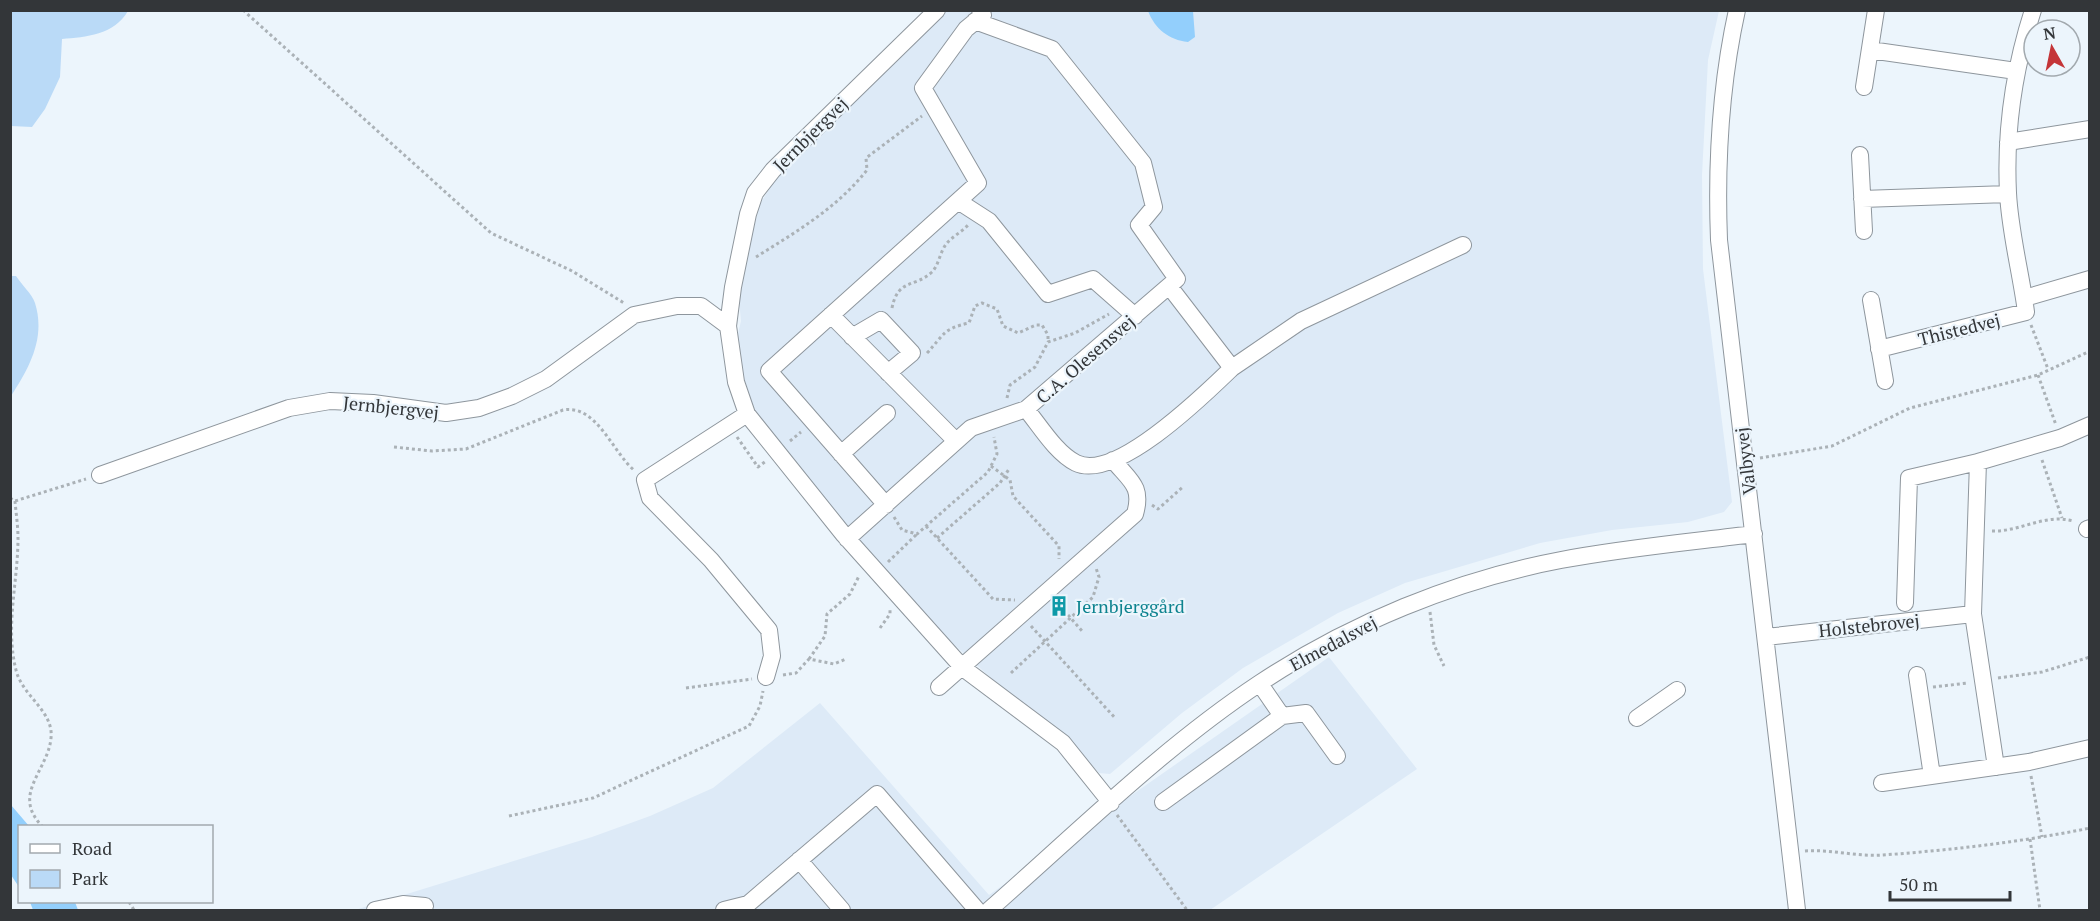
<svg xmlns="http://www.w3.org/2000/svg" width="2100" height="921" viewBox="0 0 2100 921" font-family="'PT Serif',serif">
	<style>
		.built { fill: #ddeaf7 }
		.green { fill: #badaf7 }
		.water { fill: #93cffc }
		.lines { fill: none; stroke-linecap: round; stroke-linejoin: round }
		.minor-casing { stroke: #8e969d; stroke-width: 18 }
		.path { stroke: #abb2b7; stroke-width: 3; stroke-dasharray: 3 3; stroke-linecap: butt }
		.minor { stroke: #fff; stroke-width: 16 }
		.labels { text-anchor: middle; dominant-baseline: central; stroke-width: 4.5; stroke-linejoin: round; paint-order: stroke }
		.street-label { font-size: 18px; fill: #333639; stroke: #ecf5fc }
		.culture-label { font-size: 18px; fill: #0d838f; stroke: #ecf5fc; text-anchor: start }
	</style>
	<rect width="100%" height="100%" fill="#ecf5fc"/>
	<!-- built -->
	<path class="built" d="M 945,11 L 1719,11 L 1708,60 L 1702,175 L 1703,269 L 1732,502 L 1724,512 L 1688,522 L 1612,530 L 1540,543 L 1405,583 L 1338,613 L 1243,668 L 1182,713 L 1110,774 L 1099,773 L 1062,733 L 992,679 L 939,631 L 850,534 L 759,419 L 747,394 L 736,342 L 741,321 L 738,289 L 760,204 L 778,175 Z
		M 1329,657 L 1417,769 L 1210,910 L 355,910 L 592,837 L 650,816 L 713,788 L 820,703 L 989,895 Z"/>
	<!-- green -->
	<path class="green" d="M 11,10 L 128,11 C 114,35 86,37 62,39 L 60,77 L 45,109 L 32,127 L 11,126 Z
		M 11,276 L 16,276 C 21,284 32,294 35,303 C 46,338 29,368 11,396 Z"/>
	<!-- water -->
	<path class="water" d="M 1148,11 L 1193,11 L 1195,37 L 1188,42 C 1169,40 1155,29 1148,11 Z
		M 11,805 L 29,826 L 20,826 L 19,887 L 11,875 Z
		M 30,902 L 75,902 L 78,910 L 33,910 Z"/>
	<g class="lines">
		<!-- minor casing -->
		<g class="minor-casing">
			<path id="minor" d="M 937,10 L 773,170 L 755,193 L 748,214 L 733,287 L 728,326 L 736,382 L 747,414 L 844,535 L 963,668 L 1063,743 L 1111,803
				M 1737,10 C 1720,87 1716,162 1719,240 L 1797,910
				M 1870,50 L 2016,71
				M 1864,87 L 1876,10
				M 2008,142 L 2090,129
				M 1860,155 L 1864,231
				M 1862,199 L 2008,194
				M 958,201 L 989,221 L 1048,294 L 1093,279 L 1135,316
				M 2025,298 L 2090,279
				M 1871,300 L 1885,381
				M 831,315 L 956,441
				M 852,337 L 881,320 L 912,353 L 888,373
				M 1879,349 L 2026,312 C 2021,273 2010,233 2008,193 C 2005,131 2014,69 2033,10
				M 1232,368 L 1301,321 L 1463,245
				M 1026,409 C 1040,426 1056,453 1076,463 C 1116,482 1205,394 1232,368 L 1169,286
				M 747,414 L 645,480 L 650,498 L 711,560 L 769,630 L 772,656 L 766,677
				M 841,454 L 887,413
				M 100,475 L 289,408 L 330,401 L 373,403 L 446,413 L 479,408 L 512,396 L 546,379 L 634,315 L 677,306 L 701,306 L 728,326
				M 886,505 L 769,371 L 978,183 L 923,88 L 966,29 L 983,15 L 980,10
				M 2087,529 L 2090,528
				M 847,539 L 971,428 L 1026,409 L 1177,279 L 1139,225 L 1154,207 L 1143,163 L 1052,49 L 975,21
				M 1905,603 L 1909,478 L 1978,462
				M 1973,614 L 1996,767
				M 1766,637 L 1973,614 L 1978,462 L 2060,438 L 2090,425
				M 1917,675 L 1932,776
				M 939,687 L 1135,514 C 1143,486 1130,481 1113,460
				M 1282,716 L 1306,713 L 1337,756
				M 1637,718 L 1677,690
				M 1882,783 L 2029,762 L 2090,748
				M 1163,802 L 1282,716 L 1260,684
				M 799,860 L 842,910
				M 375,910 L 403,904 L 425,906
				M 724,910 L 748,904 L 877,794 L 977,910
				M 989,910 C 1077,833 1162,748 1260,683 C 1349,624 1455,580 1561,560 C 1624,548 1690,542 1754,534"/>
		</g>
		<!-- path -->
		<path class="path" d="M 243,10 L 491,233 L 572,271 L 624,303
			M 756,257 C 796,232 837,208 867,170 L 866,158 L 922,116
			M 892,308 C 898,278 915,288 932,272 C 939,265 940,251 947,243 C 953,236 962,232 969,224
			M 2031,325 L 2048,369
			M 927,353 C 944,335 942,329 969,323 L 975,306 L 982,303 L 997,309 L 1003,326 L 1018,333 L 1036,325 L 1042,325 L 1048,335 L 1048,342
			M 2038,375 L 2056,425
			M 1007,398 L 1010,385 L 1035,367 L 1048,342 L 1075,333 L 1109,314
			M 737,437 L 758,467 L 766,461
			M 790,441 L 801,432
			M 394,447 L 432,451 L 466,449 L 563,410 C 597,404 612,452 635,471
			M 1760,458 L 1832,446 L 1910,408 L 2038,375 L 2090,351
			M 2042,460 L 2062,518
			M 991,466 L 1010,480 L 1013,496 L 1059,546 L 1059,559
			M 10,498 L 15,501 L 86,479
			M 15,501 C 16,513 18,526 18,538 C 18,582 5,626 16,670 C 22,696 54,711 51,738 C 48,771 11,794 42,826
			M 1152,505 L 1158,509 L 1184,486
			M 894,517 L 902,530 L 917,534 L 988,472 L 997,454 L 994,437
			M 926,526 L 993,599 L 1015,600
			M 1992,531 C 2020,532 2045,513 2073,521
			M 937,538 L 1000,483 L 1009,469
			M 888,562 L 917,534
			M 1430,612 L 1434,645 L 1444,666
			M 1068,615 L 1082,631
			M 1031,626 L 1116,719
			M 880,628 L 890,614 L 890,609
			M 809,659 L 825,636 L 827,614 L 850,594 L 859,576
			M 1011,673 L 1093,597 L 1099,577 L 1096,568
			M 783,675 L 796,673 L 809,659 L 834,664 L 846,659
			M 1998,678 L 2042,672 L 2090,657
			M 1933,687 L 1968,683
			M 686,688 L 752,679
			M 2031,776 L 2042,837
			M 1117,815 L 1187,910
			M 509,816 L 593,798 L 749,726 L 760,706 L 763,691
			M 2030,839 L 2040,910
			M 1805,851 C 1831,849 1857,857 1883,855 C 1952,850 2022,842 2090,828
			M 129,902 L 134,910"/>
		<!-- minor -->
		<use href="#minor" class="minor"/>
	</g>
	<!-- icons -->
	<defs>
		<g id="building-bare" transform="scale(1.62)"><path d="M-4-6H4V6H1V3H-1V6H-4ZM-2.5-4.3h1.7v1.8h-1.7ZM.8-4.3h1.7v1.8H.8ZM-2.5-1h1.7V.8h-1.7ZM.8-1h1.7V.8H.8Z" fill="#0f9aa8" stroke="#ecf5fc" stroke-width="2.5" paint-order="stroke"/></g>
	</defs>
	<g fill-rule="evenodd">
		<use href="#building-bare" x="1059" y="606"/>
	</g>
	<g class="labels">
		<!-- street labels -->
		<g class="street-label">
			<text transform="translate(810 134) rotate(-45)">Jernbjergvej</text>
			<text transform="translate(1959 329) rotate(-14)">Thistedvej</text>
			<text transform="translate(1085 359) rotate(-41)">C.A. Olesensvej</text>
			<text transform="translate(391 407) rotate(6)">Jernbjergvej</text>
			<text transform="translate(1745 461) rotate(-97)">Valbyvej</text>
			<text transform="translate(1869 625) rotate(-6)">Holstebrovej</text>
			<text transform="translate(1333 643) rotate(-28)">Elmedalsvej</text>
		</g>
		<!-- culture labels -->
		<g class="culture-label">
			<text x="1076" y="606">Jernbjerggård</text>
		</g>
	</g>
	<!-- border -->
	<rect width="2100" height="921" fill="none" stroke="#333639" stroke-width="24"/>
	<!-- legend -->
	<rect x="18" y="825" width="195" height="78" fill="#ecf5fc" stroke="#a2a9ae" stroke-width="1.5"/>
	<rect x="30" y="844" width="30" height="9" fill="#ffffff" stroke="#a2a9ae" stroke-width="1.5"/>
	<text x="72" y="855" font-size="18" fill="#333639">Road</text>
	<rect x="30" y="870" width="30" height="18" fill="#badaf7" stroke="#a2a9ae" stroke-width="1.5"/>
	<text x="72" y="885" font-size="18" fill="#333639">Park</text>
	<!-- north arrow -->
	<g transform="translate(2052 48) rotate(351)"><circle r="28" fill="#ecf5fc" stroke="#a2a9ae" stroke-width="1.5"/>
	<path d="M0-4.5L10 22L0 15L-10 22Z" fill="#c43538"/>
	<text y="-9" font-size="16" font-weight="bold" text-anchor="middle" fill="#333639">N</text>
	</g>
	<!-- scale -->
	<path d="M1890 891v9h120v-9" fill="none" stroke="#333639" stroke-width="3"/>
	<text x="1899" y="891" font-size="18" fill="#333639" stroke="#ecf5fc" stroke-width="4.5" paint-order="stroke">50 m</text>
</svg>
